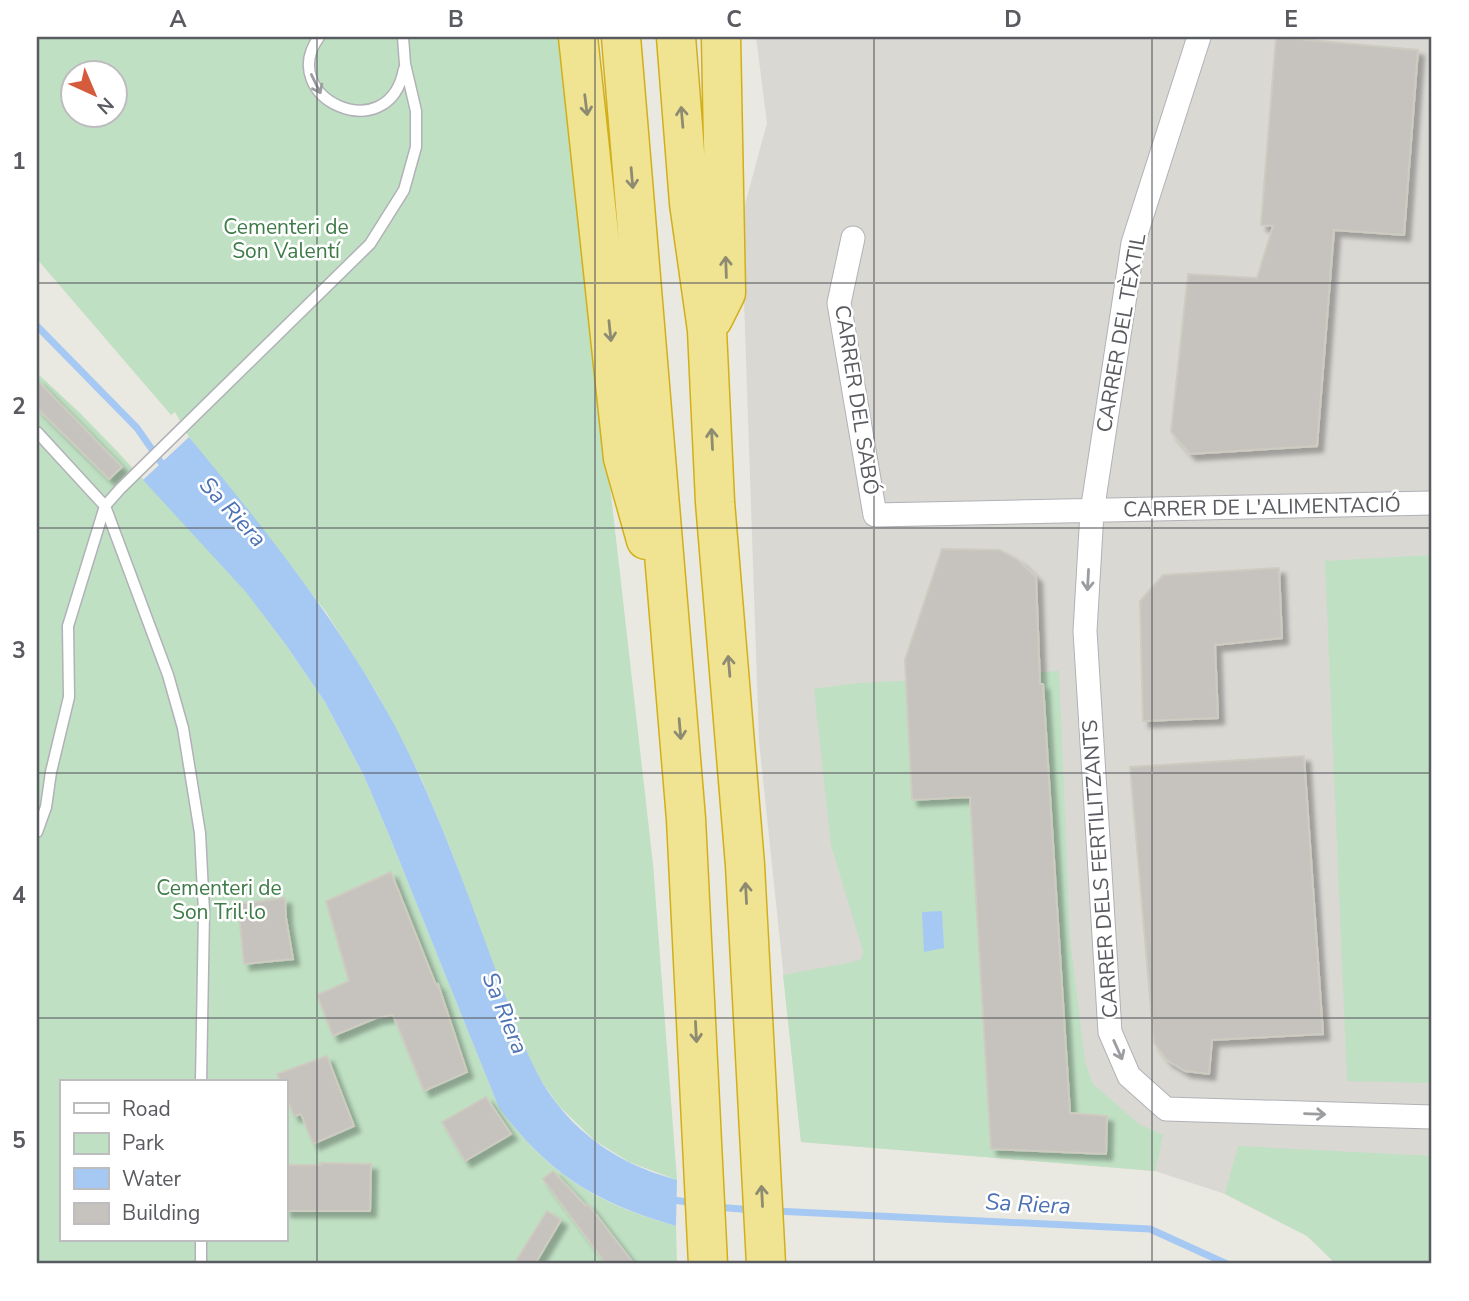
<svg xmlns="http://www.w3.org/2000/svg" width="1469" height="1301" viewBox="0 0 1469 1301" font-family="'Nunito Sans',sans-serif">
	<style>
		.industrial { fill: #d9d8d3 }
		.green { fill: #bfe0c3; fill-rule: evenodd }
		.water { fill: #a6c9f4 }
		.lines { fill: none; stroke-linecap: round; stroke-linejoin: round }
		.stream { stroke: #a6c9f4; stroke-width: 7 }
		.building { fill: #c6c3be; stroke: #cecbc0; stroke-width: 2; filter: url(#shadow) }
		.lane-casing { stroke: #b1b2b7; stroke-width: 13 }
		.street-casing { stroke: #b1b2b7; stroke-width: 25 }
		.highway-casing { stroke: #d2af19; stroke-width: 41 }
		.lane { stroke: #fff; stroke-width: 10 }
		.street { stroke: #fff; stroke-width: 23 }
		.highway { stroke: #f0e492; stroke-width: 38 }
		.oneway { stroke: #9b9da0 }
		.oneway2 { stroke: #8e8b72 }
		.grid { fill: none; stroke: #595b60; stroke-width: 2; stroke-opacity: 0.55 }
		.labels { text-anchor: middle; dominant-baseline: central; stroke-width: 5; stroke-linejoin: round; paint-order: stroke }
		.park-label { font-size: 21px; fill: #3d7b47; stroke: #fff }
		.street-label { font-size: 21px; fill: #595b60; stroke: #fff }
		.water-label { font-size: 23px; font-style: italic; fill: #4d72b4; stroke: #fff }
		.neatline { fill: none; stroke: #595b60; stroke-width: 2.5 }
		.grid-label { font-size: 23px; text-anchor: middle; font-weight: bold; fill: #595b60 }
	</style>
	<defs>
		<filter id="shadow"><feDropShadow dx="6" dy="6" stdDeviation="2" flood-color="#0004"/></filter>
	</defs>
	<rect width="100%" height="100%" fill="#eae9e1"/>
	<!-- industrial -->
	<path class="industrial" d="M 756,37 L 1432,37 L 1432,1264 L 1336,1264 L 1307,1236 L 1225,1194 L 1155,1171 L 801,1142 L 759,741 L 744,301 L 744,208 L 767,123 Z"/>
	<!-- green -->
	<path class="green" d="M 37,37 L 559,37 L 653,864 L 677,1180 L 629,1162 L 594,1140 L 559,1106 L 535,1072 L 491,963 L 453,855 L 422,780 L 378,695 L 326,612 L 189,437 L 175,412 L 171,415 L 37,259 ZM 74,74 L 116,74 L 116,116 L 74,116 Z
		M 37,373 L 80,413 L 118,452 L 245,590 L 286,645 L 325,702 L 364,776 L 389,835 L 499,1108 C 551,1176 595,1203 676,1226 L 677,1264 L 37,1264 ZM 61,1082 L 285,1082 L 285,1240 L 61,1240 Z
		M 1432,555 L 1432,1083 L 1347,1081 L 1325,561 Z
		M 1059,671 L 1070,938 L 1085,1062 L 1093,1084 L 1139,1124 L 1163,1135 L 1155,1171 L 801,1142 L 783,975 L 853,962 L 861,959 L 863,951 L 831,845 L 814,689 L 857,683 L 965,678 Z
		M 1238,1146 L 1432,1156 L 1432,1264 L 1336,1264 L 1307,1236 L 1225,1194 Z"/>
	<!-- water -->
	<path class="water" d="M 189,437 C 264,528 339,621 395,726 C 441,813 472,908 507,1000 C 522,1038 532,1073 558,1105 C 579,1132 610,1155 642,1168 C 653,1173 665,1176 677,1180 L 676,1226 C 595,1202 551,1176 499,1108 L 389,835 L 364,776 L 325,702 L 286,645 L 245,591 L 143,480 Z
		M 942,911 L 944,948 L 924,952 L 922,912 Z"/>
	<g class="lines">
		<!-- stream -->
		<path class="stream" d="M 37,326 L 137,428 L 167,471
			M 667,1199 L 694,1203
			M 716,1207 L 753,1210
			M 775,1211 L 1150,1229 L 1227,1264"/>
	</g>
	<!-- building -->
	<path class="building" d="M 1276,37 L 1418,50 L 1404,235 L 1334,230 L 1317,446 L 1190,454 L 1171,432 L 1188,274 L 1257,278 L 1273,226 L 1261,225 Z
		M 37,380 L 122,467 L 109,479 L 37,408 Z
		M 942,549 L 1000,550 L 1018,560 L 1036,577 L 1040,684 L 1043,684 L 1070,1113 L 1107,1116 L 1106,1154 L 991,1149 L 970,797 L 912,800 L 905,660 Z
		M 1279,568 L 1282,638 L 1215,645 L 1218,718 L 1143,721 L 1140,601 L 1163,575 Z
		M 1304,756 L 1323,1034 L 1212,1040 L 1209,1074 L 1185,1071 L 1167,1060 L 1154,1043 L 1130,767 Z
		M 391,872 L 436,985 L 438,984 L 467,1072 L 424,1091 L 393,1015 L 376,1018 L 333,1036 L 317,995 L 349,981 L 326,901 Z
		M 285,898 L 286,918 L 293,959 L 244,964 L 238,904 Z
		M 327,1056 L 354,1126 L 313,1144 L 301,1114 L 294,1116 L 285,1094 L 285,1082 L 280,1082 L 277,1074 Z
		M 486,1097 L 511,1134 L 465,1161 L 442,1122 Z
		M 320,1163 L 371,1164 L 370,1211 L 285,1211 L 285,1165 L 321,1165 Z
		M 553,1171 L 586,1206 L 588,1204 L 634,1264 L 606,1264 L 543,1179 Z
		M 547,1211 L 561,1220 L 535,1264 L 514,1264 Z"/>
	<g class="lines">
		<!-- lane casing -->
		<g class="lane-casing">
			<path id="lane" d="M 319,37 C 275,98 389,150 404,69
				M 37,432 L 105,506 L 168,675 L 183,728 L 200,833 L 204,912 L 201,1082
				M 37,832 L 46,807 L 51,772 L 69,697 L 68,626 L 105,506 L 120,489 L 370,244 L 404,190 L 416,147 L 416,111 L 405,64 L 403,37
				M 201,1264 L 201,1240"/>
		</g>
		<!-- street casing -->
		<g class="street-casing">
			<path id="street" d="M 1199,37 L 1133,243 L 1092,512 L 1085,631 L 1110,1032 L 1129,1076 L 1166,1109 L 1432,1117
				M 853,238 L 839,303 L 875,515 L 1432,503"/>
		</g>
		<!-- highway casing -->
		<g class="highway-casing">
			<path id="highway" d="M 578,37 L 623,458 L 646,540
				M 621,37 L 686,819 L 708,1264
				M 676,37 L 689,203 L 707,330 L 715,502 L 745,865 L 766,1264
				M 713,319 L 726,293 L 721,37"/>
		</g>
		<!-- lane -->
		<use href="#lane" class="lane"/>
		<!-- street -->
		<use href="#street" class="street"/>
		<!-- highway -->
		<use href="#highway" class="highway"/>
	</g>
	<!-- one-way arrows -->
	<defs><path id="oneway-shaft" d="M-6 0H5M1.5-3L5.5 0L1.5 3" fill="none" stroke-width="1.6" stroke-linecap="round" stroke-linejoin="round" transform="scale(1.75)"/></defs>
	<g class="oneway">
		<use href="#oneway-shaft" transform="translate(316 84) rotate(64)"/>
		<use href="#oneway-shaft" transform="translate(1088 580) rotate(93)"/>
		<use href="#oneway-shaft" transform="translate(1118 1050) rotate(66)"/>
		<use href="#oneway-shaft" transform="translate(1315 1114) rotate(2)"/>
	</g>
	<g class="oneway2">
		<use href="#oneway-shaft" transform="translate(586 105) rotate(83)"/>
		<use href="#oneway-shaft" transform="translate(682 117) rotate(-95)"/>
		<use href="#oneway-shaft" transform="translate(632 178) rotate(85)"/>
		<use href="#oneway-shaft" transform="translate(726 267) rotate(-92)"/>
		<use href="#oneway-shaft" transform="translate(610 331) rotate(84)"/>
		<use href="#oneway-shaft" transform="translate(712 439) rotate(-93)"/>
		<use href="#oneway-shaft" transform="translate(729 666) rotate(-95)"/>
		<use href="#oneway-shaft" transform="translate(680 729) rotate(85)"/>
		<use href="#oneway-shaft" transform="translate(746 893) rotate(-93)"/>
		<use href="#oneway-shaft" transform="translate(696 1032) rotate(87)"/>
		<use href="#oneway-shaft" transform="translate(762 1196) rotate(-93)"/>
	</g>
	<!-- grid -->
	<path class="grid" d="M 317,37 L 317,1264M 595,37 L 595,1264M 874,37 L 874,1264M 1152,37 L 1152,1264M 37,283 L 1432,283M 37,528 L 1432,528M 37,773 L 1432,773M 37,1018 L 1432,1018"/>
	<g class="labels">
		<!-- park labels -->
		<g class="park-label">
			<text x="286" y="227">Cementeri de<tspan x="286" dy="24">Son Valentí</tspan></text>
			<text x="219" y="888">Cementeri de<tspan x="219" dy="24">Son Tril·lo</tspan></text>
		</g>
		<!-- street labels -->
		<g class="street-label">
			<text transform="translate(1121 333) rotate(-80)">CARRER DEL TÈXTIL</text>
			<text transform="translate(857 400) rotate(81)">CARRER DEL SABÓ</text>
			<text transform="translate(1262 507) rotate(-1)">CARRER DE L'ALIMENTACIÓ</text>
			<text transform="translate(1100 869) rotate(-94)">CARRER DELS FERTILITZANTS</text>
		</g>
		<!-- water labels -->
		<g class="water-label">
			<text transform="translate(233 512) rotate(47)">Sa Riera</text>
			<text transform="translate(505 1013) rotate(68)">Sa Riera</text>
			<text transform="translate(1028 1204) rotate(3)">Sa Riera</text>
		</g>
	</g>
	<!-- border -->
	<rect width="1469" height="1301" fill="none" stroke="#ffffff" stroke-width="77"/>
	<!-- legend -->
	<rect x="60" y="1080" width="228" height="161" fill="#ffffff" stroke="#bdbdbf" stroke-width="2"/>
	<rect x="74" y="1103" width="35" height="10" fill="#ffffff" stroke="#bdbdbf" stroke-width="2"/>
	<text x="122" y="1116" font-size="21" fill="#595b60">Road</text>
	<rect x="74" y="1133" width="35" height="21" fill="#bfe0c3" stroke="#bdbdbf" stroke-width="2"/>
	<text x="122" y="1150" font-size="21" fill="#595b60">Park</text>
	<rect x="74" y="1168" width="35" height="21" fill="#a6c9f4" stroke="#bdbdbf" stroke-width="2"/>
	<text x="122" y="1186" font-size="21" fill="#595b60">Water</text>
	<rect x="74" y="1203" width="35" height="21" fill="#c6c3be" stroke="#bdbdbf" stroke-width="2"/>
	<text x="122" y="1220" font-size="21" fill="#595b60">Building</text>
	<!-- north arrow -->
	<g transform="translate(94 94) rotate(136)"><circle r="33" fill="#ffffff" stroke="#bdbdbf" stroke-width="2"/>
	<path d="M0-5L12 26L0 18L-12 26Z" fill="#d45c3d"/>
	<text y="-10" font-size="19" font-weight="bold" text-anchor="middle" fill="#595b60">N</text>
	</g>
	<rect x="38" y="38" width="1392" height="1224" class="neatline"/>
	<g class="grid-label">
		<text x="178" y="27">A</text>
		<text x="456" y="27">B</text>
		<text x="734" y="27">C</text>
		<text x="1013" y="27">D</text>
		<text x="1291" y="27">E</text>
		<text x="19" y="169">1</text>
		<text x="19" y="414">2</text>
		<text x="19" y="658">3</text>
		<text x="19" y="903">4</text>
		<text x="19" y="1148">5</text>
	</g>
</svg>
